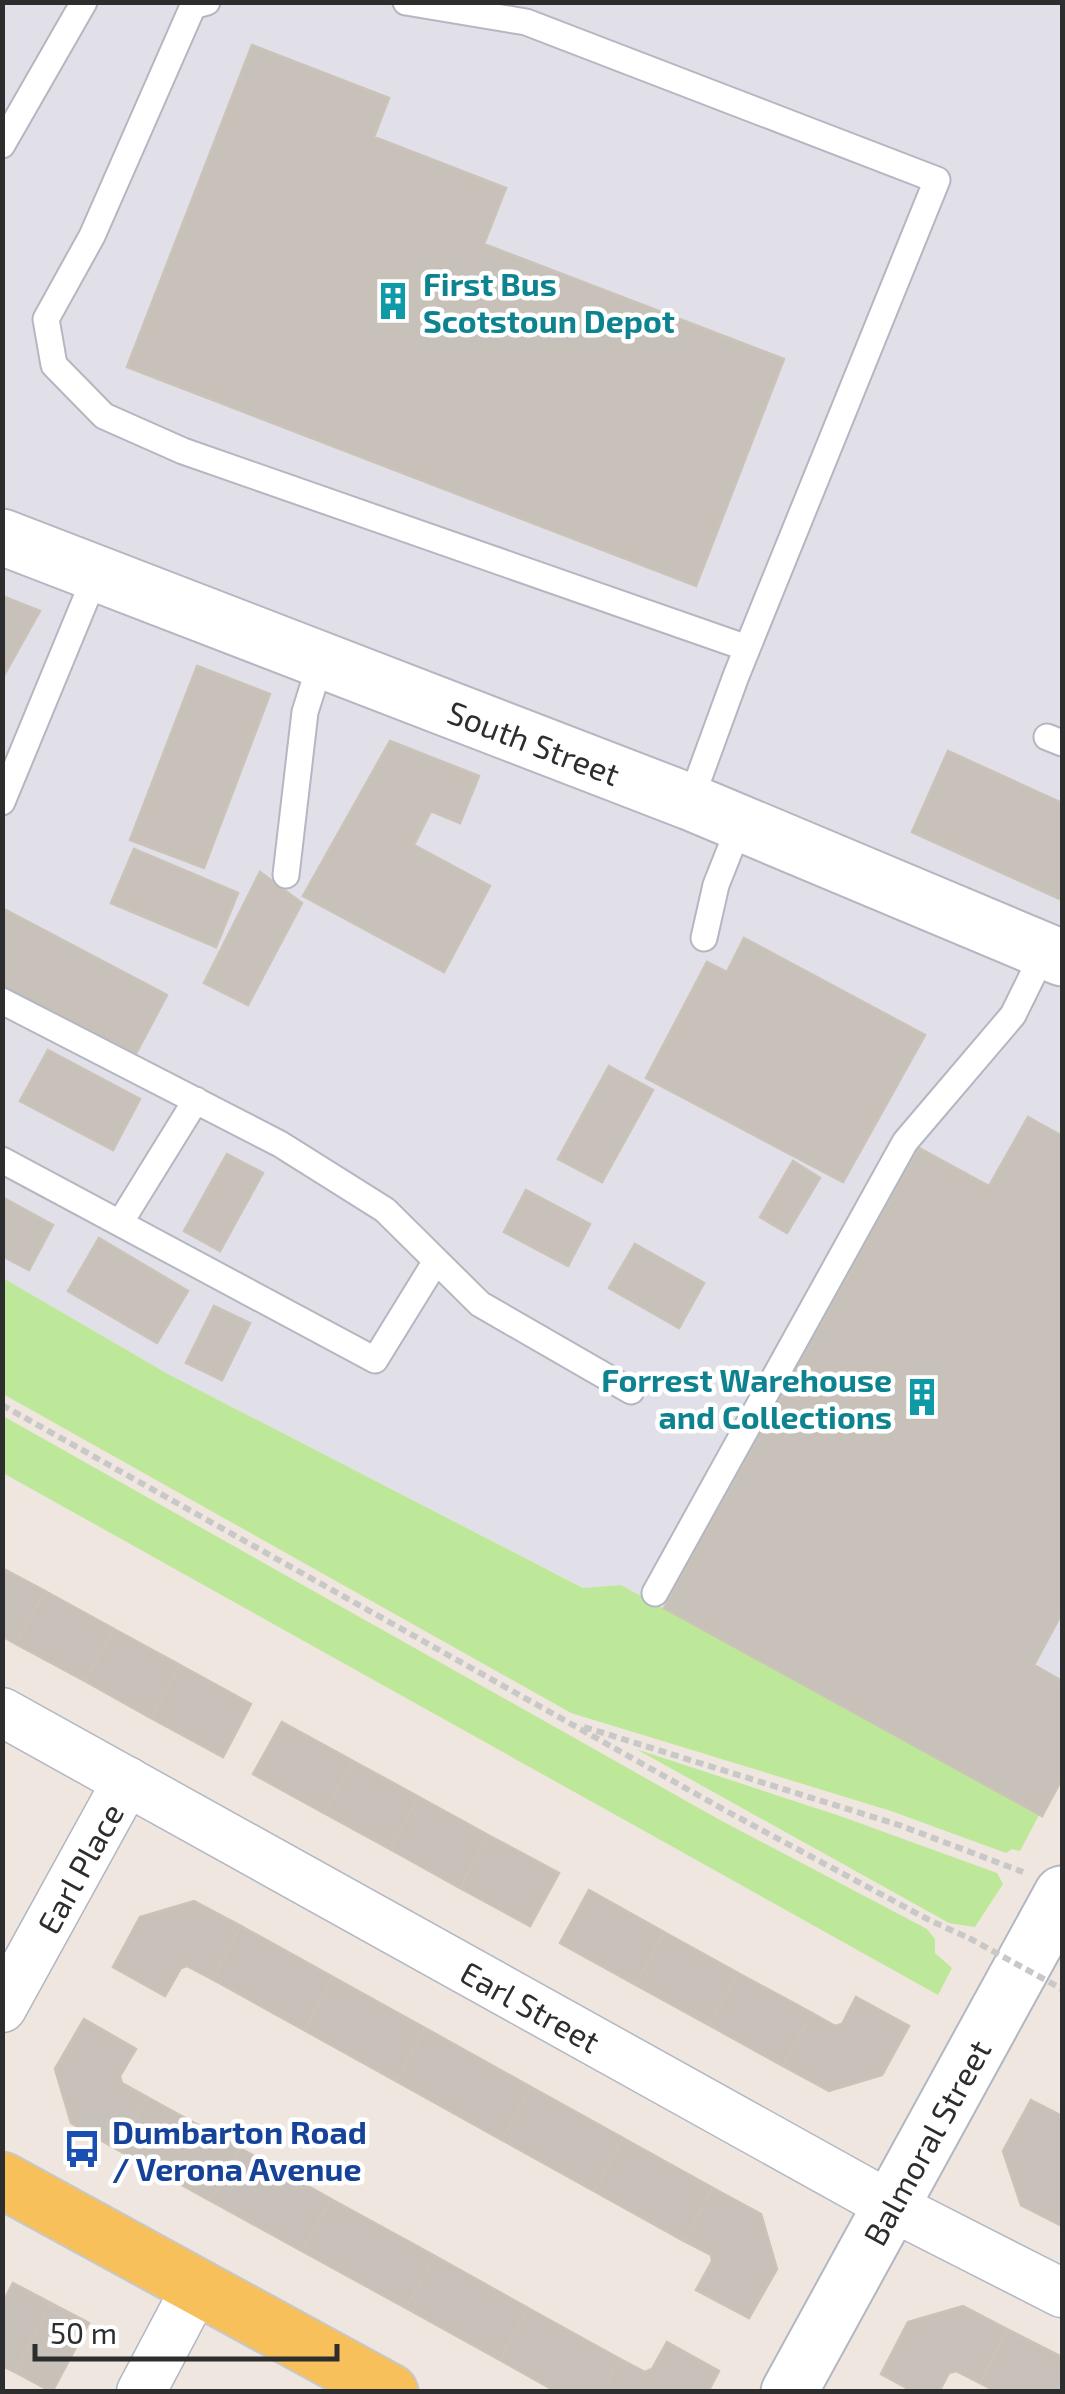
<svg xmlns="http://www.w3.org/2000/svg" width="1065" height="2394" viewBox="0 0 1065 2394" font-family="'Exo 2',sans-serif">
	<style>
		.industrial { fill: #e1e0e8 }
		.green { fill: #bee899 }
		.building { fill: #c8c1ba; stroke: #cbc2b8; stroke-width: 2.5 }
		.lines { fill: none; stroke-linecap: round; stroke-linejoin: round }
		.service-casing { stroke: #b3b7c1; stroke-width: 29 }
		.minor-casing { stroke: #b3b7c1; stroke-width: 51 }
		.tertiary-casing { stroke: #b3b7c1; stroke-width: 59 }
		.primary-casing { stroke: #c8c8c8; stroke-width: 59 }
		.path { stroke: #c8c8c8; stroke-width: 6; stroke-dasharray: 8 5; stroke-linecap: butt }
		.service { stroke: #fff; stroke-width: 25 }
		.minor { stroke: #fff; stroke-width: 48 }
		.tertiary { stroke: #fff; stroke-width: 55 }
		.primary { stroke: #f8c05b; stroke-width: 55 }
		.path-bridge { stroke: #c8c8c8; stroke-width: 6; stroke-dasharray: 8 5; stroke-linecap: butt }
		.labels { text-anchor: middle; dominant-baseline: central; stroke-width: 9; stroke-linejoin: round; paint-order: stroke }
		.culture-label { font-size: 32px; font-weight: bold; fill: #0d838f; stroke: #fff; text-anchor: start }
		.street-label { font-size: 32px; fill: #2d2d2d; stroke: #fff }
		.transit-label { font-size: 32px; font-weight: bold; fill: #164399; stroke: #fff; text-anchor: start }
	</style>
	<rect width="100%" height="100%" fill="#efe6df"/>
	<!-- industrial -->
	<path class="industrial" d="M 3,3 L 1062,3 L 1062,1779 L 1042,1816 L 621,1585 L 584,1588 L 168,1374 L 3,1278 Z"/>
	<!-- green -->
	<path class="green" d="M 3,1278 L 168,1374 L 583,1588 L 621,1585 L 1039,1815 L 1020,1851 L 1012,1849 L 1006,1853 L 891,1811 L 571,1713 L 3,1394 Z
		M 3,1416 L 720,1820 L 927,1929 L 935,1939 L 935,1953 L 952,1968 L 938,1995 L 3,1473 Z
		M 636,1749 L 840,1816 L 997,1873 L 1003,1884 L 975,1927 L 949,1923 Z"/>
	<!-- building -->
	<path class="building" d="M 252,45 L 389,98 L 374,137 L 506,188 L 484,244 L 784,359 L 696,586 L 127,367 Z
		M 2,596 L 40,611 L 2,679 Z
		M 197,666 L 270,694 L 204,868 L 130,840 Z
		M 390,741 L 479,776 L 460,823 L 431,811 L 414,845 L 490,886 L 444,972 L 303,896 Z
		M 948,751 L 1062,803 L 1062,900 L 912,832 Z
		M 134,849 L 238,893 L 216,947 L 111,903 Z
		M 260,872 L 302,903 L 248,1005 L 204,983 Z
		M 4,909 L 167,995 L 132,1061 L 2,993 Z
		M 744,938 L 925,1035 L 843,1182 L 646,1078 L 707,962 L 727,972 Z
		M 48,1050 L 140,1099 L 113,1150 L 20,1101 Z
		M 609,1066 L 653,1090 L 602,1182 L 558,1159 Z
		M 1028,1117 L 1062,1136 L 1062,1613 L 1034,1665 L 1062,1681 L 1062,1779 L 1042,1816 L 664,1608 L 919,1148 L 989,1186 Z
		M 227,1154 L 263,1173 L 220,1251 L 184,1231 Z
		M 793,1161 L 820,1178 L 787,1233 L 760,1217 Z
		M 526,1190 L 590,1224 L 568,1266 L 504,1232 Z
		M 2,1197 L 53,1225 L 29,1270 L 2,1256 Z
		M 99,1238 L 188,1291 L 157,1343 L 68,1291 Z
		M 635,1244 L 704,1283 L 679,1328 L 609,1288 Z
		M 214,1306 L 250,1323 L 222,1380 L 186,1363 Z
		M 2,1568 L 45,1591 L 16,1644 L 2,1636 Z
		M 45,1591 L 114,1629 L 85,1681 L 16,1644 Z
		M 114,1629 L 180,1665 L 151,1718 L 85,1681 Z
		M 180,1665 L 251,1704 L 223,1757 L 151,1718 Z
		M 282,1722 L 353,1761 L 324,1813 L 253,1774 Z
		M 353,1761 L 419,1797 L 390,1849 L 324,1813 Z
		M 419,1797 L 488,1835 L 460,1888 L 390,1849 Z
		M 488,1835 L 559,1873 L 530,1926 L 460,1888 Z
		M 589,1890 L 664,1932 L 636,1985 L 560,1943 Z
		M 194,1901 L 241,1926 L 212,1979 L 187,1966 L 181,1968 L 165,1996 L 113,1967 L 140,1917 Z
		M 241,1926 L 333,1977 L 304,2030 L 212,1979 Z
		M 664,1932 L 738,1973 L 709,2025 L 636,1985 Z
		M 738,1973 L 812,2013 L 783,2066 L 709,2025 Z
		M 333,1977 L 425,2028 L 396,2081 L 304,2030 Z
		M 856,1997 L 909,2026 L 882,2075 L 829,2091 L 783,2066 L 812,2013 L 835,2026 L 842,2024 Z
		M 84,2019 L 136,2049 L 120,2076 L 122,2083 L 147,2097 L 118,2150 L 71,2123 L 55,2069 Z
		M 425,2028 L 531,2087 L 502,2140 L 396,2081 Z
		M 531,2087 L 623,2138 L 594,2191 L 502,2140 Z
		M 147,2097 L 240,2148 L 211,2201 L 118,2150 Z
		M 1031,2100 L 1062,2116 L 1062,2226 L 1021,2205 L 1003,2151 Z
		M 623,2138 L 713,2188 L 684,2241 L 594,2191 Z
		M 240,2148 L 331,2199 L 302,2251 L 211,2201 Z
		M 713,2188 L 761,2214 L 777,2269 L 749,2318 L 696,2290 L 712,2261 L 711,2255 L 684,2241 Z
		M 331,2199 L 435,2256 L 406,2308 L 302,2251 Z
		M 435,2256 L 528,2308 L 500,2360 L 406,2308 Z
		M 13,2283 L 51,2303 L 15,2372 L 2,2366 L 2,2304 Z
		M 51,2303 L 89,2323 L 52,2392 L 15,2372 Z
		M 963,2306 L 1007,2329 L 980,2383 L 956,2371 L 949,2373 L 939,2392 L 914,2392 L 881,2374 L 908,2322 Z
		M 528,2308 L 620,2359 L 602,2392 L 557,2392 L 500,2360 Z
		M 1007,2329 L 1062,2357 L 1062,2392 L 997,2392 L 980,2383 Z
		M 667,2342 L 719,2371 L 708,2392 L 602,2392 L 620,2359 L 645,2372 L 652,2369 Z"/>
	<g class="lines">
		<!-- service casing -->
		<g class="service-casing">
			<path id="service" d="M 207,2 L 193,6 L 92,236 L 46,319 L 54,365 L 104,416 L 183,451 L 747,648
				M 406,2 L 526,22 L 937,180 L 736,676 L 690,802
				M 2,145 L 84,2
				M 1047,737 L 1062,743
				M 2,802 L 97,572
				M 286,875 L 305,712 L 322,658
				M 704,938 L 716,885 L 741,822
				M 2,1001 L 280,1144 L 385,1210 L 480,1304 L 631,1391
				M 2,1160 L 375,1360 L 436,1261
				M 120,1223 L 196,1100
				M 655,1593 L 905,1142 L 1013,1015 L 1045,950"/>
		</g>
		<!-- minor casing -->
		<g class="minor-casing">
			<g id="minor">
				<path id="s1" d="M 2,1712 L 891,2206 L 1062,2293"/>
				<path id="s2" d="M 2,2008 L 127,1781"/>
				<path d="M 141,2392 L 198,2284"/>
			</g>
		</g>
		<!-- tertiary casing -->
		<g class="tertiary-casing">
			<g id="tertiary">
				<path id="s3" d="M 2,537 L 690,802 L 1062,958"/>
				<path id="s4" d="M 789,2392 L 1062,1894"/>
			</g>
		</g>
		<!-- primary casing -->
		<g class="primary-casing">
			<path id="primary" d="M 2,2180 L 390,2392"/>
		</g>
		<!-- path -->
		<path class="path" d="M 2,1405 L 730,1813 L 931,1921 L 969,1938
			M 584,1727 L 899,1825 L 1023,1872"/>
		<!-- service -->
		<use href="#service" class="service"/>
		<!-- minor -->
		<use href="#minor" class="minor"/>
		<!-- tertiary -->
		<use href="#tertiary" class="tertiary"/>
		<!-- primary -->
		<use href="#primary" class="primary"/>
		<!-- path-bridge -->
		<path class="path-bridge" d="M 969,1938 L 1062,1989"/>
	</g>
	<!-- icons -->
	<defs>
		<g id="building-bare" transform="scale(3)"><path d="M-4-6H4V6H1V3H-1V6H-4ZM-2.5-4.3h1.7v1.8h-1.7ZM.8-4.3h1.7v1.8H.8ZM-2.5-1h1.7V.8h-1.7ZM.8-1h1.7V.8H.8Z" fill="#0f9aa8" stroke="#fff" stroke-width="2.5" paint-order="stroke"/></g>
		<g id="bus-bare" transform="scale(3)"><path d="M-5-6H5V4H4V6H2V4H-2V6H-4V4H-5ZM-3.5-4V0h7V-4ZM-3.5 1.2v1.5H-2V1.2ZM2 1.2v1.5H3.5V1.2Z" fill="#1a4fb4" stroke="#fff" stroke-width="2.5" paint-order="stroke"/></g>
	</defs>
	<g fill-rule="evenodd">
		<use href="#building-bare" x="393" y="301"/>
		<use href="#building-bare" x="922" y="1397"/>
		<use href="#bus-bare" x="82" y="2149"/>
	</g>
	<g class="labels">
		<!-- culture labels -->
		<g class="culture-label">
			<text x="423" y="283">First Bus<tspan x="423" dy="37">Scotstoun Depot</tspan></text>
			<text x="892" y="1379" text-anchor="end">Forrest Warehouse<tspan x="892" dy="37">and Collections</tspan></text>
		</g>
		<!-- street labels -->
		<g class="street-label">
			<text stroke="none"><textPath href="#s3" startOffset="570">South Street</textPath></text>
			<text stroke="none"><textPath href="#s2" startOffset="160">Earl Place</textPath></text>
			<text stroke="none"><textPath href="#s1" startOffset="605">Earl Street</textPath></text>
			<text stroke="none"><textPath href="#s4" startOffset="285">Balmoral Street</textPath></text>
		</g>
		<!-- transit labels -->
		<g class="transit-label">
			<text x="112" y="2131">Dumbarton Road<tspan x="112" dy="37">/ Verona Avenue</tspan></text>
		</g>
	</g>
	<!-- border -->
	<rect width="1065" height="2394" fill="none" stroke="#2d2d2d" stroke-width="10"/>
	<!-- scale -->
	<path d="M35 2344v15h302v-15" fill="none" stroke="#2d2d2d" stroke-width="5"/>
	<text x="50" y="2344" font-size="30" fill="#2d2d2d" stroke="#ffffff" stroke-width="8" paint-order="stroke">50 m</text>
</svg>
